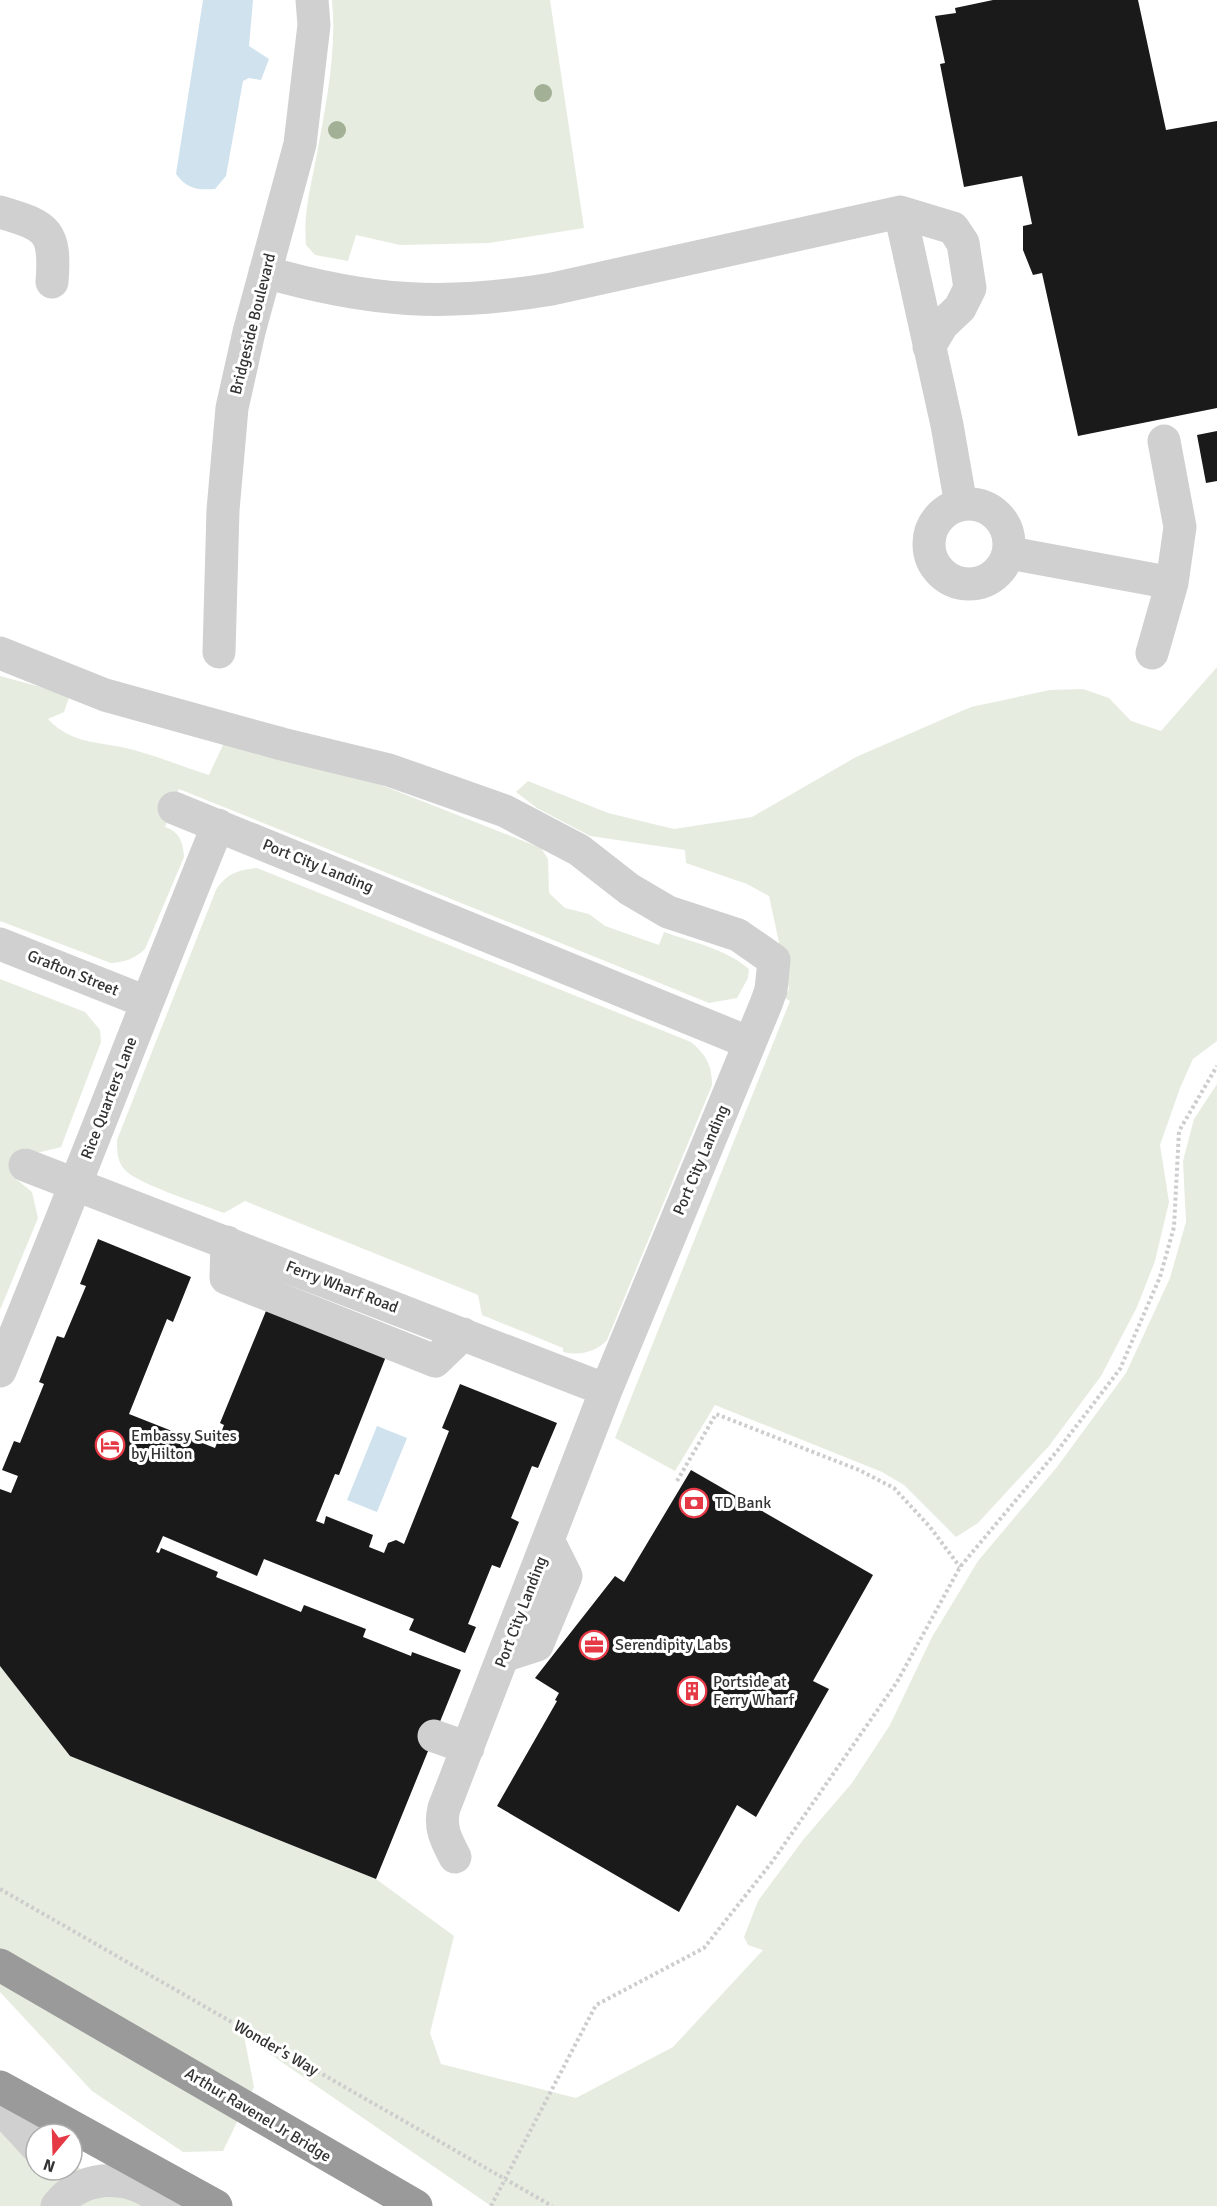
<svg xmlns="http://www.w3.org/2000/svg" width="1217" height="2206" viewBox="0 0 1217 2206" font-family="Signika,sans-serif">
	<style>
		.green { fill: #e6ecdf }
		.water { fill: #cfe2ee }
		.building { fill: #1a1a1a }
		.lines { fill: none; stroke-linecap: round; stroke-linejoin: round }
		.path { stroke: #cdcdcd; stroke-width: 4; stroke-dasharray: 3 3; stroke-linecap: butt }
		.minor { stroke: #d0d0d0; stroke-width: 33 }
		.highway { stroke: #9a9a9a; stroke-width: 33 }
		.tree { fill: #a2b095 }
		.labels { text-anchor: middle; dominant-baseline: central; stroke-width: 6; stroke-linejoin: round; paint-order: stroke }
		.street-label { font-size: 16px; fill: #333; stroke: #fff }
		.poi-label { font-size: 16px; fill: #333; stroke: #fff; text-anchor: start }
	</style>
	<rect width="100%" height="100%" fill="#fff"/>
	<!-- green -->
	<path class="green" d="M 332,0 L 550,0 L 584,228 L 489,243 L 400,245 L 356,235 L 348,261 L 315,255 L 306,245 C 303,214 311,185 317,154 C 326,103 337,52 332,0 Z
		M 1217,667 L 1217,1041 L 1193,1059 L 1180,1088 L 1160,1145 L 1169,1202 L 1155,1261 L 1137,1307 L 1101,1376 L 1049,1446 L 978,1523 L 956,1537 L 904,1485 L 882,1472 L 715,1405 L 675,1471 L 615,1438 L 790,1001 L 785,998 L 789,989 L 769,896 L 747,884 L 686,863 L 685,850 L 590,836 L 537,808 L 516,792 L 528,781 L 608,813 L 674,829 L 752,817 L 856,757 L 971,707 L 1050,690 L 1083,689 L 1109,698 L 1131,721 L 1161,731 Z
		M 0,676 L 70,695 L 64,712 L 48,719 C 73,746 102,741 134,750 C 159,757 184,767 209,775 L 228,734 L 338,768 L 541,848 L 548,859 L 549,893 L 565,908 L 589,914 L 605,926 L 659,945 L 664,932 C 692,942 726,949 749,969 L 748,978 L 737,998 L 709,1003 L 179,789 L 165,827 C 180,832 183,842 184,857 L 145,949 C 134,959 125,962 111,963 L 0,921 Z
		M 257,868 L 691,1042 C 706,1055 712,1065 712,1085 L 607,1340 C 596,1352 579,1356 563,1352 L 563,1348 L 482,1315 L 478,1295 L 245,1201 L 224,1213 C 201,1204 141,1185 126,1171 C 117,1163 117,1151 117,1140 L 216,890 C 226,874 238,870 257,868 Z
		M 0,979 L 85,1012 L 100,1030 L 101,1042 L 61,1147 L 37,1153 L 24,1148 L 16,1179 L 32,1192 L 38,1218 L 0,1310 Z
		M 1217,1084 L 1217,2206 L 491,2206 L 244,2036 L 254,2087 L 223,2151 L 183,2152 L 92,2091 L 0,1992 L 0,1666 L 70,1756 L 376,1879 L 454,1936 L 430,2033 L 441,2064 L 576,2098 L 673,2047 L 763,1950 L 748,1945 L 744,1937 L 758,1901 L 803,1840 L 852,1783 L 890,1725 L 932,1637 L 978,1561 L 1057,1467 L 1126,1373 L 1170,1278 L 1186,1222 L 1183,1161 L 1194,1119 Z
		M 0,2123 L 36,2143 L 36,2170 L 72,2170 L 72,2164 L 148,2206 L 0,2206 Z"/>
	<!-- water -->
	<path class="water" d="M 203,0 L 253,0 L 249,46 L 269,59 L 261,80 L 249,78 L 243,81 L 226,176 L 215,189 C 197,190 187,189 176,174 Z
		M 377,1426 L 407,1438 L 377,1512 L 347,1500 Z"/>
	<!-- building -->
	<path class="building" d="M 993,0 L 1138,0 L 1166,130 L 1217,121 L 1217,408 L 1078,436 L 1042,273 L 1033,275 L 1023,250 L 1023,226 L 1032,224 L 1022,176 L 964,187 L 940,64 L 945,63 L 935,16 L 956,13 L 955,8 Z
		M 1217,431 L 1217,481 L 1206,483 L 1197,435 Z
		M 98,1239 L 191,1277 L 173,1322 L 167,1319 L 129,1414 L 215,1448 L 224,1425 L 220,1423 L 268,1306 L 387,1354 L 339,1475 L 335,1474 L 316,1521 L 324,1524 L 326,1516 L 373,1535 L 369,1547 L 384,1553 L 388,1543 L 396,1540 L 404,1544 L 449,1431 L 442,1428 L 460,1384 L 557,1423 L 538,1468 L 532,1466 L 511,1518 L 519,1522 L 500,1568 L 492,1565 L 468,1624 L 476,1627 L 465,1653 L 409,1630 L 414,1619 L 264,1559 L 257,1576 L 163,1536 L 156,1552 L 159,1553 L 161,1548 L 218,1572 L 216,1577 L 301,1612 L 304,1605 L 366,1629 L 363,1637 L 411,1656 L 412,1652 L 461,1670 L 376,1879 L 70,1756 L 0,1666 L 0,1489 L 11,1493 L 18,1476 L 2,1470 L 14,1441 L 20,1443 L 44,1384 L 39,1382 L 57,1336 L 64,1338 L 86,1286 L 80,1284 Z
		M 691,1470 L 873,1575 L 813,1681 L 829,1689 L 756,1817 L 737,1805 L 679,1912 L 497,1806 L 557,1701 L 555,1700 L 559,1693 L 535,1678 L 615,1576 L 624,1582 Z"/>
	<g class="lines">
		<!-- path -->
		<path class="path" d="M 677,1481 L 716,1414 L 859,1470 L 894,1488 L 930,1527 L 960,1567
			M 0,1889 L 552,2206
			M 491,2206 L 596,2005 L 704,1948 L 772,1862 L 897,1682 L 960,1567 L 1058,1450 L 1120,1369 L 1160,1277 L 1174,1227 L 1179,1131 L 1217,1066"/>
		<!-- minor -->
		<path class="minor" d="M 0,212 C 48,226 56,231 52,282
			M 900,212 L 953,228 L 963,243 L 970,288 L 960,308 L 942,325 L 929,347
			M 265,272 C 369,302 445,307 552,289 L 900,212 L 947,425 L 961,505
			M929 544a40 40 0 1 1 80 0a40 40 0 1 1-80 0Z
			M 1010,553 L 1172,583
			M 219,652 L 223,510 L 232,408 L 249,332 L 300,144 L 314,25 L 312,0
			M 0,653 L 105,695 L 282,744 L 389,770 L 505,811 L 579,850 L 629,889 L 668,912 L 738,935 L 774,960 L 771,990 L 766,1004 L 606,1390 L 444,1808 C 439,1827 446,1840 455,1857
			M 1152,653 L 1172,583 L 1180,527 L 1164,441
			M 174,808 L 750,1043
			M 0,944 L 146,1002
			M 25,1165 L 606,1390
			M 227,1242 L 226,1278 L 435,1361 L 463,1334
			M 0,1371 C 75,1190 144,1007 218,825
			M 503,1656 L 537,1645 L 566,1576 L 548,1540
			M 434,1736 L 468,1748
			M 0,2107 L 36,2146
			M 57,2206 C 83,2171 139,2173 166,2206"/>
		<!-- highway -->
		<path class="highway" d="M 0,1965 L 416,2206
			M 0,2087 L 216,2206"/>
	</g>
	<!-- trees -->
	<g class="tree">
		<circle cx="543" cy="93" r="9"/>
		<circle cx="337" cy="130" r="9"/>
	</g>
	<!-- icons -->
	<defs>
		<g id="hotel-ring" transform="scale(1.5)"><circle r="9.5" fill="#fff" stroke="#e63946" stroke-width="1.5"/><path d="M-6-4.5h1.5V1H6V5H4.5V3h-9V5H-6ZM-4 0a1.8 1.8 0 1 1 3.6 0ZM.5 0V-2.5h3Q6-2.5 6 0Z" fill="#e63946"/></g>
		<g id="bank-ring" transform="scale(1.5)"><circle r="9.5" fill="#fff" stroke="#e63946" stroke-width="1.5"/><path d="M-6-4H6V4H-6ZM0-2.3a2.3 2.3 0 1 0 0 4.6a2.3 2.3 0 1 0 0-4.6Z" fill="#e63946"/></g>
		<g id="office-ring" transform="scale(1.5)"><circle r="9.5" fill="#fff" stroke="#e63946" stroke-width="1.5"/><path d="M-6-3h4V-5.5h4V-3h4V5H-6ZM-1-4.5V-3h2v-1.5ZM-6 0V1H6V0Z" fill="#e63946"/></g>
		<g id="building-ring" transform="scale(1.5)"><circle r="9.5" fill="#fff" stroke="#e63946" stroke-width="1.5"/><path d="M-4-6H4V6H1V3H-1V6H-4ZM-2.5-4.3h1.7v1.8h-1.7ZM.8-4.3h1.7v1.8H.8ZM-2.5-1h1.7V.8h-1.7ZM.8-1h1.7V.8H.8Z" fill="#e63946"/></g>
	</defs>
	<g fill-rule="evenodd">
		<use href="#hotel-ring" x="110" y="1445"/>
		<use href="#bank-ring" x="694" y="1503"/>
		<use href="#office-ring" x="594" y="1645"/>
		<use href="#building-ring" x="692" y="1691"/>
	</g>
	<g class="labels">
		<!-- street labels -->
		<g class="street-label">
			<text transform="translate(253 324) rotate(-76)">Bridgeside Boulevard</text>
			<text transform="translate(318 866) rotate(22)">Port City Landing</text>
			<text transform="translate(73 973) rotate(22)">Grafton Street</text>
			<text transform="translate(109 1098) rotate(-69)">Rice Quarters Lane</text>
			<text transform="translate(701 1160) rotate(-67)">Port City Landing</text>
			<text transform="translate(342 1287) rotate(21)">Ferry Wharf Road</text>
			<text transform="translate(521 1612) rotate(-69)">Port City Landing</text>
			<text transform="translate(276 2048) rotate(30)">Wonder's Way</text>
			<text transform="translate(258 2115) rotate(31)">Arthur Ravenel Jr Bridge</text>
		</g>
		<!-- poi labels -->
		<g class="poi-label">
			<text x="131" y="1436">Embassy Suites<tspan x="131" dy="18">by Hilton</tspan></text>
			<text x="715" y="1503">TD Bank</text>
			<text x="615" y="1645">Serendipity Labs</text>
			<text x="713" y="1682">Portside at<tspan x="713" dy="18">Ferry Wharf</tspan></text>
		</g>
	</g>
	<!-- north arrow -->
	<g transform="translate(54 2152) rotate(199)"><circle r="28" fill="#ffffff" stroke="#adadad" stroke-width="1.5"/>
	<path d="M0-4.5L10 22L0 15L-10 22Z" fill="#e63946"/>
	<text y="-9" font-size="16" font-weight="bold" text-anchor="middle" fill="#333333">N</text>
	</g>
</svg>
